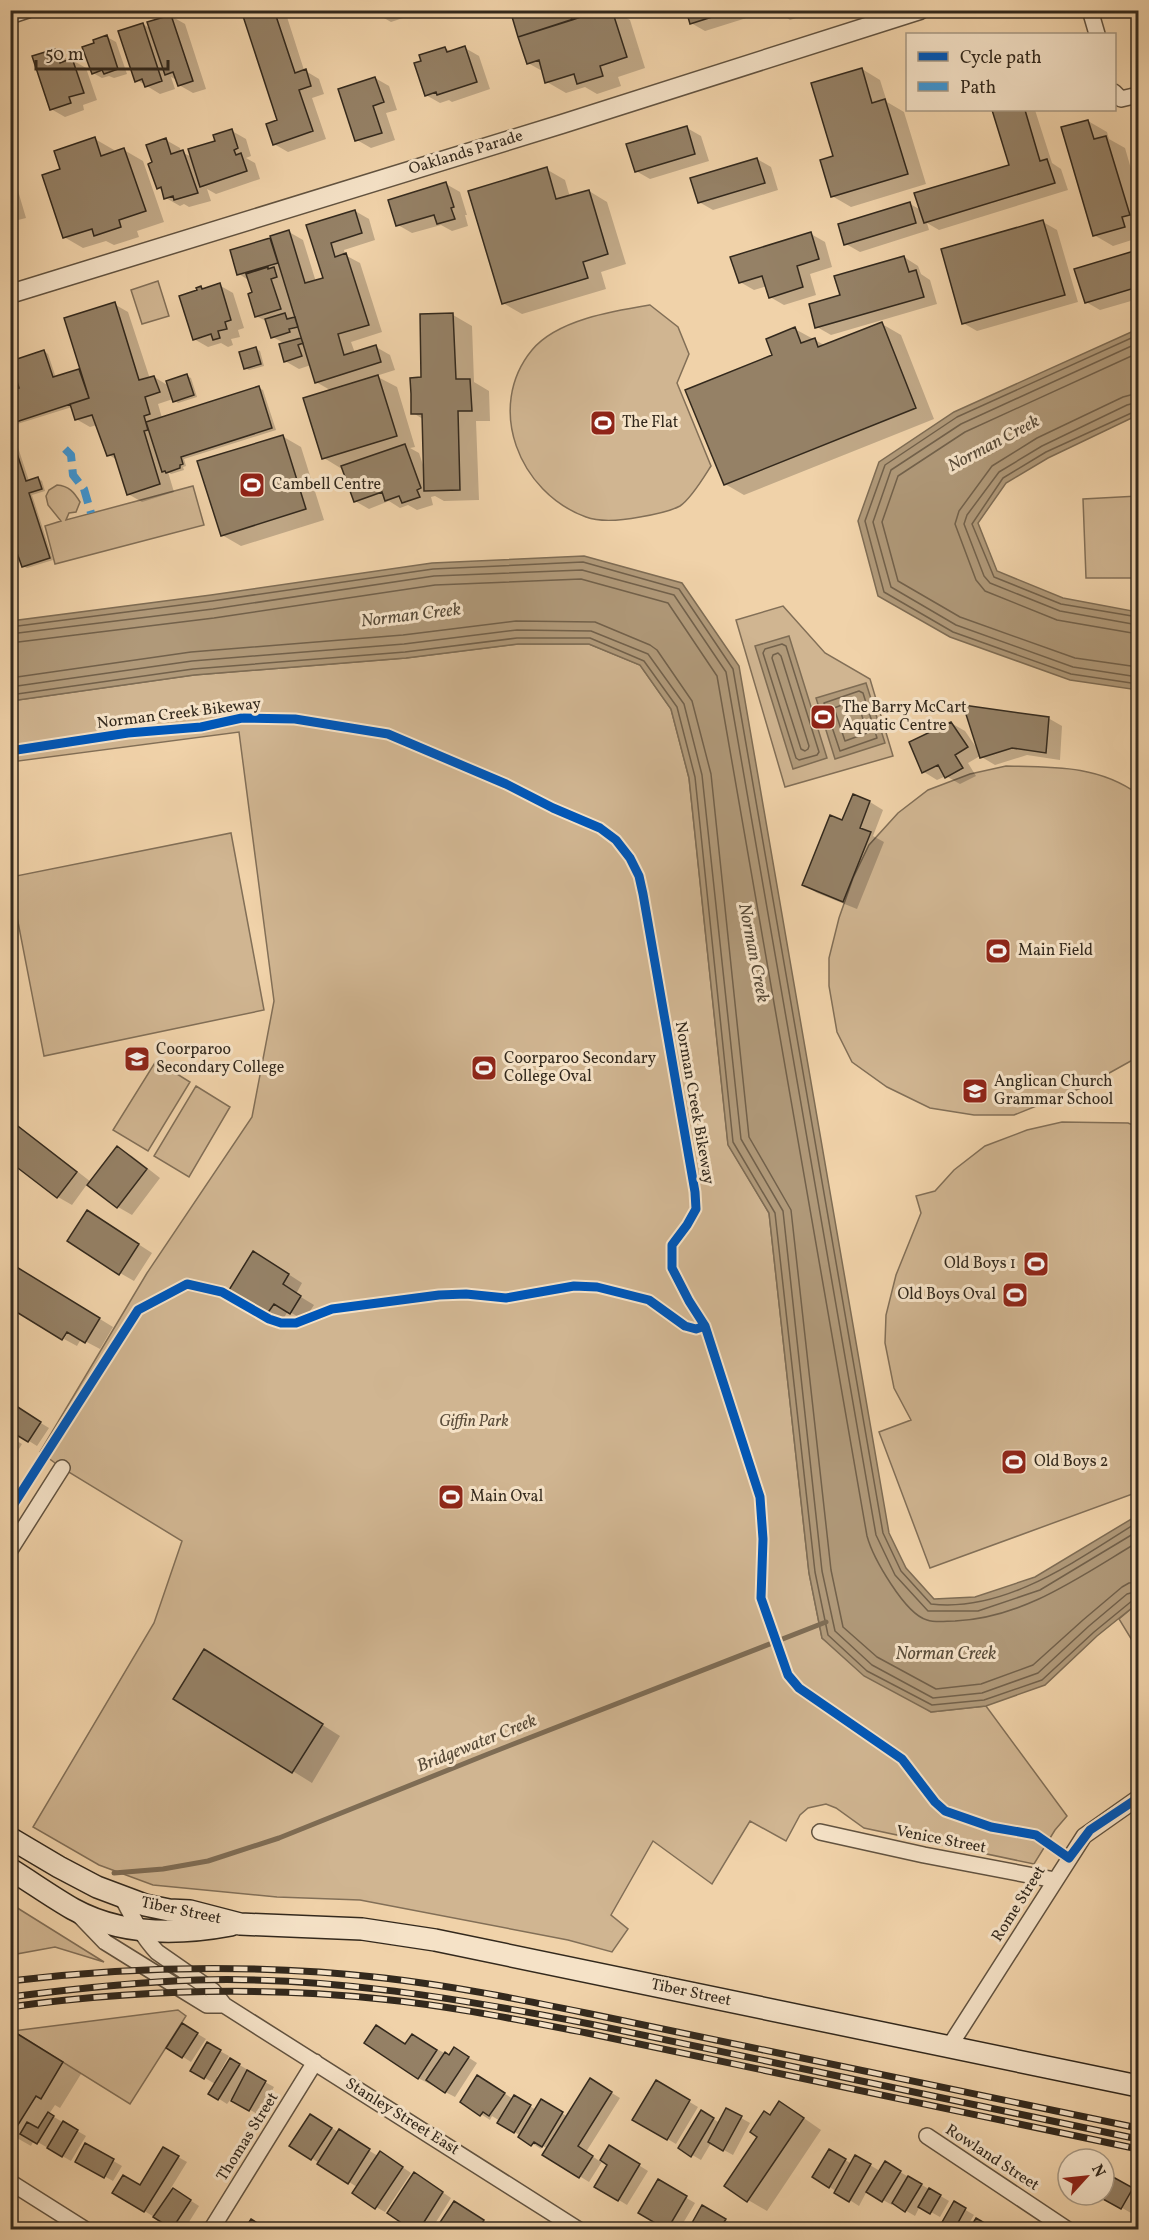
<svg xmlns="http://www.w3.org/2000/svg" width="1149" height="2240" viewBox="0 0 1149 2240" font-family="Vollkorn,serif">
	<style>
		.green { fill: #d0b591; stroke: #826f57; stroke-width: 1.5 }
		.water { fill: #b09979; stroke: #7e6c54; stroke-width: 1.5 }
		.shadow { fill: #0003 }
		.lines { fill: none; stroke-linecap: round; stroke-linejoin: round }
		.shore { stroke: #72614b; stroke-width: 1.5 }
		.stream { stroke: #7e6c54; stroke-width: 5 }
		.building { fill: #958166; stroke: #33291d; stroke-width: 1.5 }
		.minor-casing { stroke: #625340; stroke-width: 18 }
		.tertiary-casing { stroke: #625340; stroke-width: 21 }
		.secondary-casing { stroke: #33291d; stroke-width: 24 }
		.minor { stroke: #f5e2c7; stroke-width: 15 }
		.tertiary { stroke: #f5e2c7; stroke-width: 18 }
		.secondary { stroke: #f5e2c7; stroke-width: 21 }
		.rail-casing { stroke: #33291d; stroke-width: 7 }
		.rail { stroke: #f5e2c7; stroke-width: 4.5; stroke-dasharray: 14; stroke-linecap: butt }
		.quiet { stroke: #3d96d5; stroke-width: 8; stroke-dasharray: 15 8; stroke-linecap: butt }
		.cycleway-casing { stroke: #f5e2c7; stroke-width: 13 }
		.cycleway { stroke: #0057b8; stroke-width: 9 }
		.labels { text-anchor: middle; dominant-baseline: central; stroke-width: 6; stroke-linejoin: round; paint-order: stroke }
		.street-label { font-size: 16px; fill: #33291d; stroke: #f5e2c7 }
		.poi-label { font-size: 16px; fill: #33291d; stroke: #f5e2c7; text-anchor: start }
		.park-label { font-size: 16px; font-style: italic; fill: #5a4c3a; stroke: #f5e2c7 }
		.water-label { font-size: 18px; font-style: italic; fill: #584b39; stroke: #f5e2c7 }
	</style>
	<rect width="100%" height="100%" fill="#f0d2a9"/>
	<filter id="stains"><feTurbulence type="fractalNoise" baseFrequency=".00333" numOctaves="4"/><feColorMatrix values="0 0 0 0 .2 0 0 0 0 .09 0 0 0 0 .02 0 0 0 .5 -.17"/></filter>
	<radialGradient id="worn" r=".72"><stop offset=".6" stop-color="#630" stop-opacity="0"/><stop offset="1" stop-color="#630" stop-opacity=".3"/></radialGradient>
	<!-- green -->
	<path class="green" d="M 158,281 L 169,316 L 142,324 L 131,290 Z
		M 650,305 L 678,327 L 689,354 L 677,383 L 711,466 C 704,477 691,499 680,506 C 669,512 652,515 640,517 C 624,520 602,523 586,517 C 519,493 485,407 532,350 C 557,320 613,311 650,305 Z
		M 57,485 C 69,486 74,492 80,502 L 76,512 L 69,513 L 66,520 L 193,486 L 204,525 L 55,564 L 45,526 L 61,521 L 48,505 L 46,496 L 49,490 Z
		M 1138,496 L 1138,578 L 1086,578 L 1083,499 Z
		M 783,606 L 825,653 L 870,679 L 893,756 L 785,787 L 736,620 Z
		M 518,644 L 589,644 L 640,665 L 671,709 L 689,778 L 728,1144 L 769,1213 L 809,1573 L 822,1638 L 931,1712 L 986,1706 L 1067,1816 L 1055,1830 L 1034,1864 L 864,1828 L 836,1808 L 826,1804 L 808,1808 L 800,1815 L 786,1841 L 750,1821 L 712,1884 L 653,1841 L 611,1915 L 628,1929 L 612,1952 L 568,1940 L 360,1900 L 277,1897 L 153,1885 L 99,1865 L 33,1827 L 154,1623 L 182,1541 L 62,1468 L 40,1452 L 147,1273 L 252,1117 L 274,1001 L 239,732 L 11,762 L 11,701 L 194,675 L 406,658 Z
		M 1006,766 C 1053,767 1098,765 1138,794 L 1138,1057 L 1086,1086 L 1014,1115 L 974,1115 L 930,1108 L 887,1087 L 852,1062 L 837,1032 L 829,986 L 829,958 L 839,918 L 853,878 L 869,845 L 898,813 L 928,790 L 970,774 Z
		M 231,833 L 264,1010 L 44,1056 L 11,886 L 11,877 Z
		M 156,1061 L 190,1082 L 148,1151 L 113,1130 Z
		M 196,1086 L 230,1107 L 189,1177 L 154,1156 Z
		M 1062,1122 L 1128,1123 L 1138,1127 L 1138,1492 L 930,1568 L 879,1432 L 911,1420 L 894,1388 L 885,1343 L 886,1315 L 896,1275 L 921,1213 L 916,1196 L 935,1191 L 954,1170 L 985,1146 L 1027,1130 Z
		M 1138,1603 L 1138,1650 L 1119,1619 Z
		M 11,1904 L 104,1962 L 55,1947 L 11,1955 Z
		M 178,2010 L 186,2016 L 130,2104 L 13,2031 Z"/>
	<!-- water -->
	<path class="water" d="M 1138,329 L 1138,415 L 1048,458 L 1006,483 L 978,523 L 997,571 L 1063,598 L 1138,612 L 1138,690 L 1070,680 L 950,637 L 878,596 L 858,521 L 879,462 L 954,412 Z
		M 584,556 L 682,583 L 739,666 L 889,1533 L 906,1568 L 934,1599 L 975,1597 L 1035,1577 L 1138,1515 L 1138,1603 L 1097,1636 L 1045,1685 L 986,1706 L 931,1712 L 864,1676 L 822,1638 L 809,1573 L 769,1213 L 728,1145 L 689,778 L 671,709 L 640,665 L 589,644 L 518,644 L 406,658 L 194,675 L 11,701 L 11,621 L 211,595 L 432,563 Z
		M 789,636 L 827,758 L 793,769 L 755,646 Z
		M 866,683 L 885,743 L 835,759 L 816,698 Z"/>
	<!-- shadow -->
	<path class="shadow" d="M 242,10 L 308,10 L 287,17 L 304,70 L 319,79 L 324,94 L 312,98 L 326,139 L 288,152 L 274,144 L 279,121 Z
		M 376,10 L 423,10 L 424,11 L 391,22 L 377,14 Z
		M 511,10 L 614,10 L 630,20 L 645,68 L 618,77 L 621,86 L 597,94 L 585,87 L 566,93 L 547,82 L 544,72 L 528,63 Z
		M 687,10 L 754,10 L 756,15 L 705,31 L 691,23 Z
		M 776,10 L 821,10 L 790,20 Z
		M 171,16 L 185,24 L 206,89 L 193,93 L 179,85 L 177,80 L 171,77 L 175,89 L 160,94 L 137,80 L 143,24 L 152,30 Z
		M 107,37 L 116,42 L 127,74 L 114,78 L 109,76 L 102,78 L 93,73 Z
		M 445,48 L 451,52 L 465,48 L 479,56 L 490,89 L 452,102 L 449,100 L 440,103 L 426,95 Z
		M 55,51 L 70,61 L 72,60 L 86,68 L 97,100 L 83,105 L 84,110 L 65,117 L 51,109 Z
		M 862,69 L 880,80 L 887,102 L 904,112 L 926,184 L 851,207 L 832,196 L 835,157 Z
		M 375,78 L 389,86 L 397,110 L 386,113 L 395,140 L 371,148 L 357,140 Z
		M 994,110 L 1035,110 L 1052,163 L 1061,169 L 1068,190 L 939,230 L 927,223 L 929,230 L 860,252 L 846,244 L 910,204 L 921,210 L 1011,166 Z
		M 1088,121 L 1107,132 L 1109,139 L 1125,148 L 1138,193 L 1138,238 L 1113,246 L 1094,235 Z
		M 687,128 L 701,136 L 709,161 L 650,179 L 636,171 Z
		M 232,131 L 246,139 L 251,156 L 246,158 L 255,163 L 260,179 L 216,194 L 207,189 L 211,201 L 189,207 L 184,204 L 180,206 L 166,198 L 163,191 L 158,188 L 154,163 L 166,140 L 180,148 L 181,152 L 192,157 Z
		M 95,139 L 114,150 L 115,153 L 124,150 L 143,161 L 164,222 L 137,231 L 139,237 L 114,245 L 106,241 L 83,248 L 64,237 L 62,170 Z
		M 757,159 L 771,167 L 778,190 L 713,210 L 699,202 Z
		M 546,169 L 565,180 L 570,197 L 589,191 L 607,202 L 626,264 L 601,272 L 606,289 L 522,314 L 503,303 Z
		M 10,181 L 16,184 L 26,218 L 10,222 Z
		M 446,184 L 460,192 L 467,215 L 465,215 L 468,226 L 452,231 L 441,225 L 412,233 L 398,225 Z
		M 355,211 L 369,219 L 375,240 L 344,250 L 345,255 L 360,263 L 382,332 L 351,342 L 355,353 L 376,347 L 390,355 L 395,370 L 376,376 L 397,387 L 415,447 L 410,448 L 419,453 L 424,468 L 423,419 L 413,413 L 423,379 L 453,315 L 472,326 L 474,382 L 489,391 L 490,421 L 476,421 L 479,500 L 444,501 L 435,496 L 431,497 L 433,505 L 417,510 L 408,505 L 400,508 L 389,501 L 369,509 L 355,501 L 342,469 L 324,458 L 332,391 L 316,382 L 311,365 L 299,369 L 285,361 L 285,344 L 273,337 L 268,322 L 256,316 L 250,281 L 239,274 L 232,251 L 289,232 L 303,240 L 316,282 L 325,279 L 308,226 Z
		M 1043,222 L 1057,230 L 1078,302 L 977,331 L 963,323 Z
		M 811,234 L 825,242 L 832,267 L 810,274 L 816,295 L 784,305 L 770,297 L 767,286 L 754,290 L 740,282 Z
		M 1134,252 L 1138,255 L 1138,299 L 1100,310 L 1086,302 Z
		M 904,257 L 918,266 L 921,274 L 930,280 L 937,304 L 831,335 L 817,327 L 842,296 Z
		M 219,285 L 233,293 L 244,328 L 238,330 L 240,337 L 231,339 L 233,345 L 228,347 L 221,343 L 208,347 L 194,339 L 199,291 L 201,288 L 204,290 Z
		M 114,304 L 128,312 L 150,379 L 154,377 L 169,386 L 187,376 L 191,378 L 197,397 L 178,403 L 173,399 L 158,404 L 162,418 L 259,388 L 263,390 L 276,430 L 184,459 L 186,466 L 183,467 L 184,470 L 171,474 L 168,472 L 174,492 L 142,502 L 128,494 L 117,460 L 109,455 L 97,425 L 90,427 L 76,419 L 72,407 L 11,426 L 29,481 L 38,478 L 42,481 L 45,491 L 32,495 L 53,560 L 27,568 L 23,566 L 10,528 L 10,392 L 21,389 L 44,351 L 48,354 L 56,378 L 79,370 L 82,372 Z
		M 882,324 L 901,335 L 934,419 L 744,495 L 725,484 L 774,355 L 795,329 L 826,346 Z
		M 256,349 L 260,351 L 264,366 L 249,370 L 245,368 Z
		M 282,436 L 301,447 L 324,520 L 241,546 L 222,535 Z
		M 1048,718 L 1062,726 L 1060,760 L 1027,755 L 995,765 L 980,756 L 968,763 L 976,776 L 960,784 L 946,776 L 937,780 L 924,772 L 911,742 L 951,723 L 965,731 L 978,750 Z
		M 870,802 L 883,810 L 873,836 L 884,842 L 857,909 L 817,893 L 804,885 L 843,822 Z
		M 10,1119 L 91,1182 L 118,1148 L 132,1156 L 160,1178 L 132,1215 L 118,1207 L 88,1183 L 72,1205 L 58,1197 L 10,1160 Z
		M 101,1220 L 152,1253 L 134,1281 L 120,1273 Z
		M 268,1261 L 302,1283 L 296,1294 L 314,1305 L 304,1320 L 288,1311 L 282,1321 L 231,1289 Z
		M 10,1264 L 113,1327 L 100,1349 L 81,1339 L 77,1346 L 64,1339 L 72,1326 Z
		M 18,1409 L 49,1428 L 37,1446 L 29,1441 Z
		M 10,1437 L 22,1444 L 11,1462 L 10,1461 Z
		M 10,1486 L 20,1492 L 10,1507 Z
		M 223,1662 L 340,1736 L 312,1783 L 175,1698 Z
		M 183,2025 L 206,2039 L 191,2062 L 168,2047 Z
		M 10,2035 L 35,2046 L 81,2074 L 60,2108 L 55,2105 L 49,2114 L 86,2136 L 71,2161 L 34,2140 L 31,2146 L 10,2134 Z
		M 207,2044 L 229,2056 L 217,2077 L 219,2078 L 231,2060 L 248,2070 L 247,2072 L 274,2087 L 259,2115 L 231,2099 L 227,2104 L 210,2093 L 215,2084 L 192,2070 Z
		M 406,2045 L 431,2046 L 450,2056 L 463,2054 L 477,2063 L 455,2097 L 418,2078 Z
		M 591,2080 L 620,2098 L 586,2152 L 601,2162 L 610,2147 L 648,2171 L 627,2205 L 596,2186 L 609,2164 L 603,2160 L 589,2182 L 544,2154 L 548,2149 L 543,2146 L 541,2149 L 499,2122 L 500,2121 L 492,2116 L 490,2120 L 462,2102 L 487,2082 L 513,2099 L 515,2097 L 536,2110 L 542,2101 L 568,2117 Z
		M 656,2082 L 698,2107 L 676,2144 L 634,2119 Z
		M 727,2110 L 750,2123 L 733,2155 L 711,2143 L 701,2160 L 680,2148 L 702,2112 L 720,2123 Z
		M 798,2114 L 821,2130 L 767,2211 L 748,2200 L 770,2117 Z
		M 320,2121 L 378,2156 L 389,2158 L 411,2173 L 385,2212 L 376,2207 L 357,2187 L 291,2145 Z
		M 86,2145 L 122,2166 L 113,2181 L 77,2161 Z
		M 164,2149 L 187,2162 L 171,2188 L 199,2206 L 184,2230 L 175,2230 L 114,2192 L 140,2187 Z
		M 830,2151 L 852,2164 L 856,2157 L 880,2171 L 885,2163 L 949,2201 L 940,2217 L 920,2206 L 915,2216 L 893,2203 L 892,2205 L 867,2191 L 859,2206 L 814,2177 Z
		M 423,2179 L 451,2198 L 431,2230 L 415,2230 Z
		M 1114,2179 L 1138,2193 L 1138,2199 L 1131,2213 L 1103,2197 Z
		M 658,2181 L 695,2203 L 679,2230 L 669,2230 L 640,2212 Z
		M 954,2203 L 974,2215 L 965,2230 L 953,2230 Z
		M 703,2207 L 734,2225 L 731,2230 L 689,2230 Z
		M 463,2208 L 492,2226 L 490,2230 L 437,2230 Z"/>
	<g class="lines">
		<!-- shore -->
		<path class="shore" d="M 1138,335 L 957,417 L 885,465 L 865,521 L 884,592 L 953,632 L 1071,674 L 1138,684
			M 1138,343 L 961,424 L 891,470 L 873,522 L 891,587 L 956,625 L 1073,667 L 1138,677
			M 1138,353 L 965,432 L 898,476 L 882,522 L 898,581 L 960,617 L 1075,658 L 1138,667
			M 1138,393 L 1123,397 L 1037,438 L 992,466 L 959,511 L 955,524 L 976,580 L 985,591 L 1057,620 L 1138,634
			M 1138,402 L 1127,405 L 1042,446 L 999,472 L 967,515 L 964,524 L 984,576 L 990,583 L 1060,611 L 1138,625
			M 1138,410 L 1046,452 L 1003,478 L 972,524 L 994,577 L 1061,604 L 1138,617
			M 10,627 L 212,601 L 433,569 L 583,562 L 679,589 L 733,669 L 883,1533 L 901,1571 L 931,1604 C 1006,1613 1078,1559 1138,1522
			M 10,634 L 213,609 L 434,576 L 582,570 L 674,595 L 726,672 L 876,1535 L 895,1575 L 928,1611 L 978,1611 L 1040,1590 L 1138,1531
			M 10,643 L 214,618 L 435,585 L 581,579 L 668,603 L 717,676 L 867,1536 C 873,1558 905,1614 927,1620 C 936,1623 946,1621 955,1621 C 1024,1618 1081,1576 1138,1542
			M 782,644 L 786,646 L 819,752 L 817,755 L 799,760 L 796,758 L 763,653 L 765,649 Z
			M 778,653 L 781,656 L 809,746 L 808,749 L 805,751 L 801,749 L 772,658 L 773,655 Z
			M 10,678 L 191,652 L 403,635 L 516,621 L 595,622 L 650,645 L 657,650 L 692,701 L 711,774 L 749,1137 L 791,1210 L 831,1570 L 843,1627 L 877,1657 L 936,1689 L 981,1684 L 1033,1665 L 1083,1620 L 1122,1587 L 1129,1583 L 1138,1582
			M 10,687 L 192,661 L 404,644 L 517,630 L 591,631 L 648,654 L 684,704 L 702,775 L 741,1139 L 783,1211 L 822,1571 L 835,1631 L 872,1665 L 933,1698 L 982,1693 L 1038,1673 L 1089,1626 L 1127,1594 L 1138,1591
			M 859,691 L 863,693 L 877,738 L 840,751 L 824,703 Z
			M 10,695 L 193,669 L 405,652 L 517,638 L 590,638 L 644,661 L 677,707 L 695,777 L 733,1142 L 775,1213 L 815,1572 L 828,1635 L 867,1671 L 932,1705 L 984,1700 L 1042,1680 L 1094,1632 L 1133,1600 L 1138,1599
			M 855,700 L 858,702 L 867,733 L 845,741 L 834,708 Z"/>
		<!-- stream -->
		<path class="stream" d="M 114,1873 L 163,1869 L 208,1861 L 279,1838 L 488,1754 L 826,1622"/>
	</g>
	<!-- building -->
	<path class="building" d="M 241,10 L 274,10 L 295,73 L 306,69 L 311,86 L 299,90 L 313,131 L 273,145 L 266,124 L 277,120 Z
		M 510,10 L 569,10 L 572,20 L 518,37 Z
		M 569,10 L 601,10 L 572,20 Z
		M 601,10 L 612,10 L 627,57 L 600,66 L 603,76 L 577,84 L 574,74 L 545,83 L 539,60 L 527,64 L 518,37 Z
		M 686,10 L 734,10 L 690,24 Z
		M 171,15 L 193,81 L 178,86 L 173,72 L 165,75 L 147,22 Z
		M 143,23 L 162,81 L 145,87 L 142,79 L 135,82 L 118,31 Z
		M 107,35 L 118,69 L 104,74 L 102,70 L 92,74 L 82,47 L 94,43 L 93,40 Z
		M 465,46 L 477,82 L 437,95 L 436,92 L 425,96 L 414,63 L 421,61 L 419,55 L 445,47 L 447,52 Z
		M 55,49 L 60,63 L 72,58 L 84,93 L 69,97 L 71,103 L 50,110 L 32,56 Z
		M 862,68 L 872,103 L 885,99 L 908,174 L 831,197 L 820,160 L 833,156 L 811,83 Z
		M 375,77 L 384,102 L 373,106 L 382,133 L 355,141 L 338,89 Z
		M 992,110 L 1025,110 L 1040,161 L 1047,159 L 1055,183 L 924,223 L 914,193 L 1009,165 Z
		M 1088,120 L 1094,139 L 1106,136 L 1130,215 L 1122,217 L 1125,227 L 1093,236 L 1061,127 Z
		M 687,126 L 695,154 L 635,172 L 626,144 Z
		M 232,129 L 238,148 L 234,150 L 236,155 L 241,153 L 247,171 L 200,187 L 188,149 L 215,141 L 213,135 Z
		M 95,137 L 101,156 L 124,148 L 146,211 L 119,220 L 121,227 L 94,236 L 92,229 L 63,238 L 42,175 L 60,169 L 54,151 Z
		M 166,138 L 171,154 L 183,150 L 198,193 L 174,200 L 173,196 L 164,199 L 161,187 L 157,189 L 148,164 L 152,162 L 146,145 Z
		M 757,158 L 765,183 L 698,203 L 690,178 Z
		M 547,167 L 556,199 L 589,190 L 608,254 L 583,262 L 588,278 L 502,304 L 468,191 Z
		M 446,182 L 454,207 L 451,208 L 455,219 L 437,224 L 434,215 L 396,226 L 388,200 Z
		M 910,202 L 916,223 L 844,245 L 838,224 Z
		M 355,210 L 362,233 L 331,243 L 335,257 L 346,253 L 369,325 L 338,334 L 344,355 L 376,345 L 381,362 L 315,383 L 270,236 L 289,230 L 305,283 L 323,278 L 306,225 Z
		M 1043,220 L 1065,295 L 962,324 L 941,249 Z
		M 811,232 L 819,259 L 797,266 L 803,287 L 769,298 L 762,276 L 739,283 L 730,257 Z
		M 270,238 L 278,263 L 237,275 L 230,250 Z
		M 1134,251 L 1138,266 L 1138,287 L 1085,303 L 1074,269 Z
		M 904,256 L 909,272 L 916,270 L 924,297 L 815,328 L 809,304 L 840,295 L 834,276 Z
		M 268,267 L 268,269 L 274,267 L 277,277 L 271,279 L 281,309 L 255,317 L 248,294 L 252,292 L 246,274 Z
		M 220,283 L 231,320 L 225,322 L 227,329 L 218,331 L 220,338 L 213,340 L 211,334 L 193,340 L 179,296 L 197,290 L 196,288 L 201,286 L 202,289 Z
		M 115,302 L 139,380 L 154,376 L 160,392 L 145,397 L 150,414 L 144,416 L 148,430 L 144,431 L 160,484 L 127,495 L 114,454 L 107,456 L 92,415 L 75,420 L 70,404 L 89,398 L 64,318 Z
		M 285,313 L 287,319 L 295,317 L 298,327 L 289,329 L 290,332 L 271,338 L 265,319 Z
		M 453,313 L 456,379 L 470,379 L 472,411 L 458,411 L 460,490 L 424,491 L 422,414 L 411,414 L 411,394 L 410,378 L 421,377 L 420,314 Z
		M 882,322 L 916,408 L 724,485 L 685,390 L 772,355 L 766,339 L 795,327 L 801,343 L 815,338 L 818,347 Z
		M 301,338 L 303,343 L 298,345 L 302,356 L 284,362 L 279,344 Z
		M 256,347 L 261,364 L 244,369 L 239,352 Z
		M 44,350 L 53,377 L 79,369 L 89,398 L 10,424 L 10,391 L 19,388 L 11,361 Z
		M 187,374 L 194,395 L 173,402 L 166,381 Z
		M 378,375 L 397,436 L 322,459 L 303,398 Z
		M 259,386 L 272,428 L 181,457 L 183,464 L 180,465 L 180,468 L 166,473 L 165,471 L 162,472 L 146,422 Z
		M 10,432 L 26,481 L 38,477 L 42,489 L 29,493 L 50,558 L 22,567 L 10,533 Z
		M 283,435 L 306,509 L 221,536 L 197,461 Z
		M 405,444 L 421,488 L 417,490 L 420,497 L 402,503 L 399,496 L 385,501 L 382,492 L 354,502 L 341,466 Z
		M 963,705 L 1049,717 L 1046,753 L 1012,748 L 980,758 Z
		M 951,722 L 968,747 L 955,755 L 963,768 L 945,778 L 938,765 L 922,773 L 909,742 Z
		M 853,794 L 870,801 L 860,828 L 871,832 L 843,902 L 802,885 L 830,815 L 842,820 Z
		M 10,1120 L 77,1172 L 57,1198 L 10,1162 Z
		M 117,1146 L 147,1169 L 117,1208 L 87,1185 Z
		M 87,1210 L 139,1244 L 119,1275 L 67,1241 Z
		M 253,1251 L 289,1274 L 283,1284 L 301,1296 L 290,1314 L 274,1304 L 267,1314 L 229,1290 Z
		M 10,1263 L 100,1318 L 85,1343 L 67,1332 L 62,1340 L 10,1308 Z
		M 10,1402 L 41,1422 L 28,1442 L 10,1431 Z
		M 204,1649 L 323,1724 L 292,1773 L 173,1699 Z
		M 182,2023 L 198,2033 L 182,2058 L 166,2048 Z
		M 376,2025 L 405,2044 L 412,2034 L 437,2050 L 418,2079 L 364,2043 Z
		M 16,2033 L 63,2062 L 41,2099 L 36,2096 L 11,2136 L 10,2034 Z
		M 207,2042 L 221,2050 L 204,2079 L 190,2071 Z
		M 454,2047 L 469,2057 L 445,2093 L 426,2080 L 445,2052 L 449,2055 Z
		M 230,2058 L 240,2064 L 218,2100 L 208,2094 Z
		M 247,2070 L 266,2081 L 249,2111 L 231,2101 Z
		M 477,2075 L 505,2093 L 489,2116 L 483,2112 L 480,2116 L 460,2102 Z
		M 590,2078 L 612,2092 L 578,2146 L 593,2156 L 579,2178 L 542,2155 Z
		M 656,2080 L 690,2100 L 667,2140 L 632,2120 Z
		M 514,2095 L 531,2105 L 514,2133 L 497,2123 Z
		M 541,2099 L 563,2112 L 542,2147 L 534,2142 L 531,2146 L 518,2137 Z
		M 779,2101 L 804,2118 L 747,2202 L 724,2186 L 757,2137 L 750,2132 L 764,2111 L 770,2115 Z
		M 726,2108 L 742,2116 L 723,2151 L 708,2142 Z
		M 701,2110 L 714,2118 L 691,2157 L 678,2148 Z
		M 48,2112 L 54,2116 L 37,2144 L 20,2134 L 27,2122 L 38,2128 Z
		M 310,2114 L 332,2128 L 311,2160 L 289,2146 Z
		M 63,2121 L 78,2130 L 62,2157 L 47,2148 Z
		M 339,2129 L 370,2149 L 348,2184 L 317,2164 Z
		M 85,2143 L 114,2159 L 104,2178 L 75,2162 Z
		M 609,2145 L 640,2164 L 618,2201 L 594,2187 L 607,2165 L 600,2160 Z
		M 163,2147 L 179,2156 L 144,2212 L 112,2193 L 123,2175 L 140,2185 Z
		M 829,2149 L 846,2159 L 829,2188 L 812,2177 Z
		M 380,2151 L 403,2167 L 375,2209 L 352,2193 Z
		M 855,2155 L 871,2164 L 849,2202 L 834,2193 Z
		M 885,2161 L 901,2171 L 882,2202 L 866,2192 Z
		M 414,2172 L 443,2192 L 419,2230 L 412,2230 L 387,2213 Z
		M 908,2176 L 922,2184 L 905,2212 L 892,2203 Z
		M 1113,2177 L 1133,2188 L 1121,2209 L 1101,2198 Z
		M 658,2179 L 687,2196 L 667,2230 L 638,2213 Z
		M 173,2188 L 191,2200 L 172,2229 L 153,2217 Z
		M 929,2188 L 941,2195 L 930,2214 L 918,2207 Z
		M 454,2201 L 484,2220 L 478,2230 L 435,2230 Z
		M 954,2201 L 966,2208 L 954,2230 L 950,2230 L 941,2224 Z
		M 702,2205 L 726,2219 L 719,2230 L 688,2230 Z
		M 976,2218 L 988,2225 L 985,2230 L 969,2230 Z
		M 251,2219 L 265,2228 L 264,2230 L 244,2230 Z"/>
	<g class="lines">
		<!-- minor casing -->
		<g class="minor-casing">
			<path id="minor" d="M 1090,10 L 1097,34
				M 10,16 L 28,10
				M 1114,92 L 1121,99 L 1138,95
				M 10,1550 L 62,1468
				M 820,1832 L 924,1855 L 1055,1880
				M 122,1897 C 132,1916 141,1935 157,1952 L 213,1991 L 224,2005 L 579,2230
				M 79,1915 L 105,1942 L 184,1991 L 207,2005 L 224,2005
				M 949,2047 L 1084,1836 L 1138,1798
				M 927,2136 L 1068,2230
				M 10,2182 L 86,2230
				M 211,2230 L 315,2062"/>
		</g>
		<!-- tertiary casing -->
		<g class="tertiary-casing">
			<path id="tertiary" d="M 10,294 L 562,124 L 920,10"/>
		</g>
		<!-- secondary casing -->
		<g class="secondary-casing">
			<path id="secondary" d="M 10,1838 L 59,1867 L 97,1887 L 145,1905 L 169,1910 L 190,1911 L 240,1924 L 362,1929 L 435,1940 L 1138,2086
				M 10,1869 C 31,1882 52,1897 73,1909 C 122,1936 178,1935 231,1925"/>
		</g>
		<!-- minor -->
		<use href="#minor" class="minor"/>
		<!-- tertiary -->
		<use href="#tertiary" class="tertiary"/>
		<!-- secondary -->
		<use href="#secondary" class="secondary"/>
		<!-- rail casing -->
		<g class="rail-casing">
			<path id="rail" d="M 10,1981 C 134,1966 260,1964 384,1978 C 454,1986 522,2000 591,2014 L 1138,2128
				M 10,1997 C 72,1989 134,1982 197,1980 C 329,1976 461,1999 590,2024 L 1138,2139
				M 10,2007 C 134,1990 257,1986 381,1999 C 451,2006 519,2020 587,2033 L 1138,2149"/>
		</g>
		<!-- rail -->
		<use href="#rail" class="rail"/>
		<!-- quiet -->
		<path class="quiet" d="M 65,449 L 71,455 L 73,475 L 84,489 L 91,513"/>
		<!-- cycleway casing -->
		<g class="cycleway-casing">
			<path id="cycleway" d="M 10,751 L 128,733 L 201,727 L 242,718 L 295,719 L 388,734 L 506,784 L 553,808 L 600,828 L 616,840 L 630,858 L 639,876 L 643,894 L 695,1192 L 696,1209 L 687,1225 L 672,1245 L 672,1268 L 689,1301 L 705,1326 L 760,1497 L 763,1539 L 761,1598 L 788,1675 L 799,1688 L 902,1759 L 935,1802 L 945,1811 L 991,1827 L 1036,1835 L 1069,1858 L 1090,1830 L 1138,1798
				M 10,1510 L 138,1310 L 187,1284 L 222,1292 L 269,1319 L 281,1323 L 296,1323 L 332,1309 L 439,1295 L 466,1294 L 506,1298 L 574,1286 L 597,1287 L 649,1300 L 685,1326 L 696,1329 L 705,1326"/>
		</g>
		<!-- cycleway -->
		<use href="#cycleway" class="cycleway"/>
	</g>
	<!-- icons -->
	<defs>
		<g id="stadium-square" transform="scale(1.35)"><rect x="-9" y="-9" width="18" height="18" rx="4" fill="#8f2418" stroke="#f5e2c7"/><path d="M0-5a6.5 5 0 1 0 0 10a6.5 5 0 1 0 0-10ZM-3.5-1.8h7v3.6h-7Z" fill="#fff"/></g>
		<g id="school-square" transform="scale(1.35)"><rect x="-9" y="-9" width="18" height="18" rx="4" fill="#8f2418" stroke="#f5e2c7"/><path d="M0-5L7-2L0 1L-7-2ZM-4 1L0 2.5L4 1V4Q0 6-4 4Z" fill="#fff"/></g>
	</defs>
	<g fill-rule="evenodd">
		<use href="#stadium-square" x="603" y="423"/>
		<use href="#stadium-square" x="252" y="485"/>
		<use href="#stadium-square" x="823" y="717"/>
		<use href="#stadium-square" x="998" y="951"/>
		<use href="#school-square" x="137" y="1059"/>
		<use href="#stadium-square" x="484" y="1068"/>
		<use href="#school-square" x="975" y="1091"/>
		<use href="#stadium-square" x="1036" y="1264"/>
		<use href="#stadium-square" x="1015" y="1295"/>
		<use href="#stadium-square" x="1014" y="1462"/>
		<use href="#stadium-square" x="451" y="1497"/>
	</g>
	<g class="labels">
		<!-- street labels -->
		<g class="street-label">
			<text transform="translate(466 153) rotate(-17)">Oaklands Parade</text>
			<text transform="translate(179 714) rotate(-7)">Norman Creek Bikeway</text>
			<text transform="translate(694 1103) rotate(80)">Norman Creek Bikeway</text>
			<text transform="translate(941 1840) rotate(11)">Venice Street</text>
			<text transform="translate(1019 1904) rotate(-58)">Rome Street</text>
			<text transform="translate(181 1911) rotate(12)">Tiber Street</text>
			<text transform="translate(691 1993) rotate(12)">Tiber Street</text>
			<text transform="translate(402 2117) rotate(32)">Stanley Street East</text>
			<text transform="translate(248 2137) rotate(-58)">Thomas Street</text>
			<text transform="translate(992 2158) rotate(33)">Rowland Street</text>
		</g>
		<!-- poi labels -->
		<g class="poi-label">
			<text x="622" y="423">The Flat</text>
			<text x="272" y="485">Cambell Centre</text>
			<text x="842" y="708">The Barry McCart<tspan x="842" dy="18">Aquatic Centre</tspan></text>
			<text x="1018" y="951">Main Field</text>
			<text x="156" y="1050">Coorparoo<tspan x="156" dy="18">Secondary College</tspan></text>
			<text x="504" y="1059">Coorparoo Secondary<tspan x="504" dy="18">College Oval</tspan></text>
			<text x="994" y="1082">Anglican Church<tspan x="994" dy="18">Grammar School</tspan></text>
			<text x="1016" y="1264" text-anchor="end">Old Boys 1</text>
			<text x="996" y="1295" text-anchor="end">Old Boys Oval</text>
			<text x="1034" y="1462">Old Boys 2</text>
			<text x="470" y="1497">Main Oval</text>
		</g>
		<!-- park labels -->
		<g class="park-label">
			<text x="474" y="1422">Giffin Park</text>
		</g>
		<!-- water labels -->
		<g class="water-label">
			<text transform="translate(994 444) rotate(-28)">Norman Creek</text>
			<text transform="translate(411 616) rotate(-7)">Norman Creek</text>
			<text transform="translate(753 953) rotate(79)">Norman Creek</text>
			<text x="946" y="1654">Norman Creek</text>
			<text transform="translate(477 1744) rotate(-22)">Bridgewater Creek</text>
		</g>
	</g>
	<!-- margin -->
	<rect width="1149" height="2240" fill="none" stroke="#f0d2a9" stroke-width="36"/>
	<rect x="12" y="12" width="1125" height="2216" fill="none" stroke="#33291d" stroke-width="3"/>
	<rect x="18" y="18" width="1113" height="2204" fill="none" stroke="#33291d" stroke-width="1.5"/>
	<!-- legend -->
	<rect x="906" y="33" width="210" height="78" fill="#f5e2c7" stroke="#a79883" stroke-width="1.5"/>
	<rect x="918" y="52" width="30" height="9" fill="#0057b8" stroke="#a79883" stroke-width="1.5"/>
	<text x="960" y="63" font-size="18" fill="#33291d">Cycle path</text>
	<rect x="918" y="82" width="30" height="9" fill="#3d96d5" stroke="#a79883" stroke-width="1.5"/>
	<text x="960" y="93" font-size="18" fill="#33291d">Path</text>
	<!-- north arrow -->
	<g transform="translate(1086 2177) rotate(63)"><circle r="28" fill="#f5e2c7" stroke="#a79883" stroke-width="1.5"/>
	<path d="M0-4.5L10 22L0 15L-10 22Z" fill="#8f2418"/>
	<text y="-9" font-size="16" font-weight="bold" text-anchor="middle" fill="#33291d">N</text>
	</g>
	<!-- scale -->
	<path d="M36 60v9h132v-9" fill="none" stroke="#33291d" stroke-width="3"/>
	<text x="45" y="60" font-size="18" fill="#33291d" stroke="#f5e2c7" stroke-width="4.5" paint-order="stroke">50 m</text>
	<rect width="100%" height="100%" filter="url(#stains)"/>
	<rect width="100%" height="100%" fill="url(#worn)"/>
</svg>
